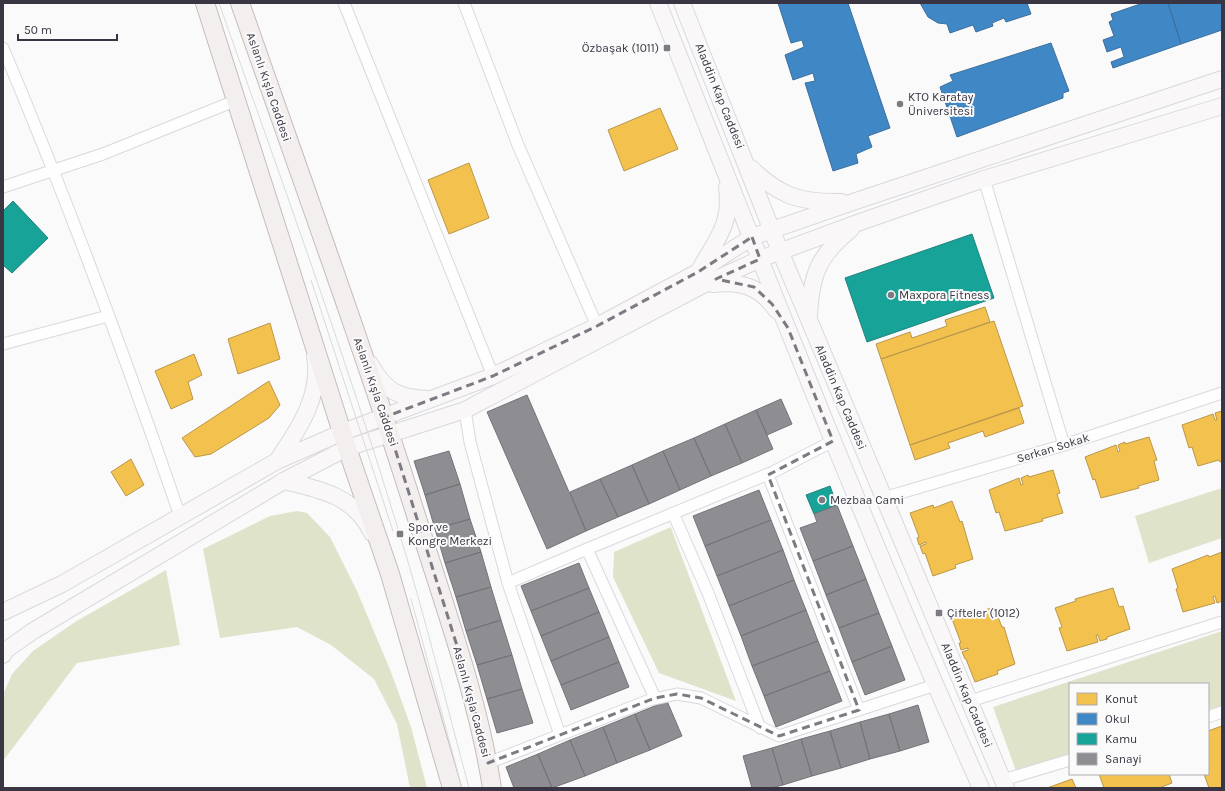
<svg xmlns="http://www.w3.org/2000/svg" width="1225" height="791" viewBox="0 0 1225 791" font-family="Karla,sans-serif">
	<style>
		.green { fill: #dfe3ca }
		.homes { fill: #f2c14e; stroke: #ba974a }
		.schools { fill: #3f88c5; stroke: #3d6f9e }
		.public { fill: #17a398; stroke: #21827e }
		.industry { fill: #8d8d92; stroke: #74737a }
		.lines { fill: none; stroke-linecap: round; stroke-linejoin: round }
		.street-casing { stroke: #d9d8de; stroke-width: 13 }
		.secondary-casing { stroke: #d9d8de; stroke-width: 18 }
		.primary-casing { stroke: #c5bbbc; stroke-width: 20 }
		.street { stroke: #fefefe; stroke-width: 11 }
		.secondary { stroke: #f9f7f7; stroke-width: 16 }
		.primary { stroke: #f4efef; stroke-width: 18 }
		.tram { stroke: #dbdbdc; stroke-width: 1 }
		.marked { fill: none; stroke: #7d7a82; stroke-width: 3; stroke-dasharray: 8 5; stroke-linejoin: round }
		.poi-dot { fill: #7d7a82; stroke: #fafafa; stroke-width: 1.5 }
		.labels { text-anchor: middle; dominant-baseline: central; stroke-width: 4; stroke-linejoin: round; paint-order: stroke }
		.poi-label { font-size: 12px; fill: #393542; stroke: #fafafa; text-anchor: start }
		.street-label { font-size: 12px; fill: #393542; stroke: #fafafa }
	</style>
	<rect width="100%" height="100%" fill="#fafafa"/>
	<!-- green -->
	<path class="green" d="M 1222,488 L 1222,538 L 1149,563 L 1135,516 Z
		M 297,511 L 307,513 L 330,537 L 357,591 L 391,672 L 411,727 L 427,788 L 410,788 L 397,724 L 374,679 L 331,645 L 297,627 L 220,638 L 203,549 L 270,516 Z
		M 671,527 L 671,528 L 736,701 L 659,673 L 613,577 L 614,552 Z
		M 166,570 L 180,645 L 77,663 L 3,761 L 3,695 L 12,674 L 33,651 L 75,622 Z
		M 1222,631 L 1222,706 L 1208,710 L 1208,684 L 1070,684 L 1070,754 L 1016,771 L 993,707 Z"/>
	<!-- homes -->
	<path class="homes" d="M 660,108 L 678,149 L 624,171 L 608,130 Z
		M 469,163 L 489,218 L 449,234 L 428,180 Z
		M 985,307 L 990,322 L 881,359 L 876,344 L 910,332 L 912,338 L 947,326 L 945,320 Z
		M 994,321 L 1023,406 L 910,445 L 881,359 Z
		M 270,323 L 280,359 L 238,374 L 228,339 Z
		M 194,354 L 202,375 L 188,382 L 193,399 L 171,409 L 155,371 Z
		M 269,381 L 280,405 L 269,418 L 211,454 L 195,457 L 182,438 Z
		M 1019,408 L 1024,423 L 985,437 L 983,431 L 948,443 L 950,448 L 915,460 L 910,445 Z
		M 1222,411 L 1222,461 L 1220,462 L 1219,460 L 1198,466 L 1192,447 L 1189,448 L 1182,425 L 1213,414 L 1215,420 L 1217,420 L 1215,413 Z
		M 1149,437 L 1157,460 L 1154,461 L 1159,480 L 1138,486 L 1139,488 L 1101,498 L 1095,479 L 1093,480 L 1085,457 L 1116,445 L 1118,452 L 1120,451 L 1118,445 L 1125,442 L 1125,444 Z
		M 131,459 L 144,485 L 126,496 L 111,472 Z
		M 1053,470 L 1060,493 L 1057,494 L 1063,513 L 1042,519 L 1043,521 L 1005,531 L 999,512 L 996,513 L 989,490 L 1019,478 L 1021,485 L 1023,484 L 1021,478 L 1028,475 L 1029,477 Z
		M 952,501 L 960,522 L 962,521 L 973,559 L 955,565 L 956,568 L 933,576 L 925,553 L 923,554 L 920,546 L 926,544 L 926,542 L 919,545 L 917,538 L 919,537 L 910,513 L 933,505 L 934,508 Z
		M 1222,552 L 1222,601 L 1217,603 L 1215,596 L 1213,597 L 1215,603 L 1183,612 L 1176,589 L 1178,588 L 1172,569 L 1208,555 L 1209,557 Z
		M 1113,588 L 1119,607 L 1123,606 L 1130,629 L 1107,637 L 1107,639 L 1100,641 L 1098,635 L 1096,635 L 1098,642 L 1067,651 L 1059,628 L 1062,627 L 1055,608 L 1076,601 L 1075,599 Z
		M 994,607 L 1002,627 L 1004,627 L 1015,664 L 997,671 L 998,674 L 975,682 L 966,659 L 965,659 L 962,652 L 968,650 L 968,648 L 961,650 L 959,643 L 961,643 L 952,619 L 975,611 L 976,613 Z
		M 1222,726 L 1222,788 L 1209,788 L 1204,774 L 1208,774 L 1208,731 Z
		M 1099,774 L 1169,774 L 1172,783 L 1159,788 L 1104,788 Z
		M 1072,779 L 1076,788 L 1047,788 Z"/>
	<!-- schools -->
	<path class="schools" d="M 778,3 L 848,3 L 890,128 L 868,136 L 872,147 L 856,154 L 858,163 L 833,171 L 805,83 L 815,81 L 813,73 L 793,80 L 785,55 L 804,47 L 802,40 L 791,43 Z
		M 920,3 L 1027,3 L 1031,14 L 1006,22 L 1004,18 L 992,23 L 993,26 L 976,32 L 973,25 L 950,33 L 947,24 L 938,23 L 928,17 Z
		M 1143,3 L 1168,3 L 1181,44 L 1113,68 L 1111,62 L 1124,57 L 1121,47 L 1107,52 L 1103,40 L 1114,36 L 1109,22 L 1113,20 L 1111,14 Z
		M 1168,3 L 1222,3 L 1222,30 L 1181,44 Z
		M 1051,43 L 1069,91 L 1063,93 L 1063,98 L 957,137 L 940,87 L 953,81 L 950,75 Z"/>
	<!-- public -->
	<path class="public" d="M 13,201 L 48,238 L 12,273 L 3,265 L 3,211 Z
		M 972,234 L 994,298 L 867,342 L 845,278 Z
		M 830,486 L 837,505 L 814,514 L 806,495 Z"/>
	<!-- industry -->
	<path class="industry" d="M 527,395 L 586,531 L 547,549 L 487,412 Z
		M 781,399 L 792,424 L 767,435 L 756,410 Z
		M 756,410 L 773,449 L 742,463 L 725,424 Z
		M 725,424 L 742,463 L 711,476 L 694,438 Z
		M 694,438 L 711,476 L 680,490 L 663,451 Z
		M 449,451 L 460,484 L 425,495 L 414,461 Z
		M 663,451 L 680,490 L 649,504 L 632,465 Z
		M 632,465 L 649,504 L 618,517 L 600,479 Z
		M 600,479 L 618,517 L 586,531 L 570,492 Z
		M 460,484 L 470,519 L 435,529 L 425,495 Z
		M 759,490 L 771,520 L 705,546 L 693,516 Z
		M 837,505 L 853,546 L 813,561 L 800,528 L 817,522 L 814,514 Z
		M 470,519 L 481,552 L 445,563 L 435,529 Z
		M 771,520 L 783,550 L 717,576 L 705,546 Z
		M 853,546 L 866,579 L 826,595 L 813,561 Z
		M 783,550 L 794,580 L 729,606 L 717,576 Z
		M 481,552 L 491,587 L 456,597 L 445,563 Z
		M 579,563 L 589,588 L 531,611 L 521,586 Z
		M 866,579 L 879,613 L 839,628 L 826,595 Z
		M 794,580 L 806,610 L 741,636 L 729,606 Z
		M 491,587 L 501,620 L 466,631 L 456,597 Z
		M 589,588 L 599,612 L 541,636 L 531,611 Z
		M 806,610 L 818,641 L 752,666 L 741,636 Z
		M 599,612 L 609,637 L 551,661 L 541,636 Z
		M 879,613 L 892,646 L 852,662 L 839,628 Z
		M 501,620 L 512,655 L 477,665 L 466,631 Z
		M 609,637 L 619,662 L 561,685 L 551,661 Z
		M 818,641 L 830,671 L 764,696 L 752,666 Z
		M 892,646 L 905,680 L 865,695 L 852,662 Z
		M 512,655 L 522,689 L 487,699 L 477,665 Z
		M 619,662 L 629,687 L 571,710 L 561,685 Z
		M 830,671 L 842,701 L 776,727 L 764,696 Z
		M 522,689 L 533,723 L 497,733 L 487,699 Z
		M 667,701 L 682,736 L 650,750 L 635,714 Z
		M 918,705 L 929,742 L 900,751 L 889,714 Z
		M 635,714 L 650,750 L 617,763 L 603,727 Z
		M 889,714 L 900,751 L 870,759 L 860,722 Z
		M 860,722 L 870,759 L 841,768 L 830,731 Z
		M 603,727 L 617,763 L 585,776 L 570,740 Z
		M 830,731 L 841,768 L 812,776 L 801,739 Z
		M 801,739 L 812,776 L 783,785 L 772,748 Z
		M 570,740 L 585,776 L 552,788 L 538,754 Z
		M 772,748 L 783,785 L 771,788 L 752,788 L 743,756 Z
		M 538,754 L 552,788 L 514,788 L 506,767 Z"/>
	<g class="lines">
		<!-- street casing -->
		<g class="street-casing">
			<path id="street" d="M 344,3 L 493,376
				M 464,3 L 518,145 L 597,326
				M 3,48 C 68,202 126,358 180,516
				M 984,179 L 1064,445
				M 3,187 L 103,154 L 237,100
				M 3,344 L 108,316
				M 465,410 L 470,442 L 508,583 L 587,549
				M 768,475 L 859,710
				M 883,498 L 1064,445 L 1222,393
				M 673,513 L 708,593 L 760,728
				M 508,583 L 560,735
				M 655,698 L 587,549 L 773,472 L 833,441
				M 970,701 L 1222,622
				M 1208,717 L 1222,712
				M 488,763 L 650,700 L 677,694 L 701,698 L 779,736 L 935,685
				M 1003,780 L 1070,760"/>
		</g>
		<!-- secondary casing -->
		<g class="secondary-casing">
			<path id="secondary" d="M 658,3 C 763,266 865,530 981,788
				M 682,3 L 780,251 L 1006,788
				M 751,168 C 779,196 801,203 841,202
				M 700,269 C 717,239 732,223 727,187
				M 713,284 C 741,281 760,286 777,311
				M 809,316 C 811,275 818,256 851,229
				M 370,364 C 385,391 398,398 428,399
				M 277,461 C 298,430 322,396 315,356
				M 283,481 C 320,489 355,496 372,533
				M 3,612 L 62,584 L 277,461 L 343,432 L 493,376 L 597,326 L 698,272 L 752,237 L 853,202 L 1222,79
				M 3,655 L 6,650 L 33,631 L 287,479 L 347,448 L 465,410 L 703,285 L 760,259 L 860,222 L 984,179 L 1222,106"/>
		</g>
		<!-- primary casing -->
		<g class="primary-casing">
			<path id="primary" d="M 205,3 L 347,448 L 390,574 L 452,788
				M 240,3 C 301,178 365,352 420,528 C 447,614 478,699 492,788"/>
		</g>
		<!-- street -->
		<use href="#street" class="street"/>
		<!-- secondary -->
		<use href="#secondary" class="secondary"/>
		<!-- primary -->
		<use href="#primary" class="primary"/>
		<!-- tram -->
		<path class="tram" d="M 219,3 C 281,179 345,354 399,532 C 425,616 446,703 469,788
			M 311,280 L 393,531
			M 411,599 L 462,788"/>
	</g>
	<!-- marked area -->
	<path class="marked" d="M 752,237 L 760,259 L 716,279 L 754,287 L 772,304 L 788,328 L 833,441 L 768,475 L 859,710 L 779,736 L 701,698 L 677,694 L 655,698 L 488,763 L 464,668 L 385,417 L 493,376 L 597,326 L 698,272 Z"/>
	<!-- markers -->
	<g class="poi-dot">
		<rect x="663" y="44" width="8" height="8" rx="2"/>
		<circle cx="900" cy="104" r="4"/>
		<circle cx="891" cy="295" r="4"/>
		<circle cx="822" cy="500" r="4"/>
		<rect x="396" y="530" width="8" height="8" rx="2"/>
		<rect x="935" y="609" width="8" height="8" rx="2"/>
	</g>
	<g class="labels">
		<!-- poi labels -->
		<g class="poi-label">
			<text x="659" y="48" text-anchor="end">Özbaşak (1011)</text>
			<text x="908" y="97">KTO Karatay<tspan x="908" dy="14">Üniversitesi</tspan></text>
			<text x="899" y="295">Maxpora Fitness</text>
			<text x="830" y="500">Mezbaa Cami</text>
			<text x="408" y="527">Spor ve<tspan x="408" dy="14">Kongre Merkezi</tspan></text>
			<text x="947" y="613">Çifteler (1012)</text>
		</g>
		<!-- street labels -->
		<g class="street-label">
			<text transform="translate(269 87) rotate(71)">Aslanlı Kışla Caddesi</text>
			<text transform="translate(720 96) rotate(68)">Aladdin Kap Caddesi</text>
			<text transform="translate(376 392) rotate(71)">Aslanlı Kışla Caddesi</text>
			<text transform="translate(841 397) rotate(67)">Aladdin Kap Caddesi</text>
			<text transform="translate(1053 448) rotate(-17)">Serkan Sokak</text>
			<text transform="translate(967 695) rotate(67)">Aladdin Kap Caddesi</text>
			<text transform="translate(472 702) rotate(75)">Aslanlı Kışla Caddesi</text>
		</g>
	</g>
	<!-- border -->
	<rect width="1225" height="791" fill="none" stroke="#393542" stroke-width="8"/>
	<!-- legend -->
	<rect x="1069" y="683" width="140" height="92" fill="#fafafa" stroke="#adabb0"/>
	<rect x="1077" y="693" width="20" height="12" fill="#f2c14e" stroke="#adabb0"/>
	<text x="1105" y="703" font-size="12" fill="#393542">Konut</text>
	<rect x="1077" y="713" width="20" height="12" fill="#3f88c5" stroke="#adabb0"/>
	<text x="1105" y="723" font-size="12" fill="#393542">Okul</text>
	<rect x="1077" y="733" width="20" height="12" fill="#17a398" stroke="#adabb0"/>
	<text x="1105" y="743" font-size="12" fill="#393542">Kamu</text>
	<rect x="1077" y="753" width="20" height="12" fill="#8d8d92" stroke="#adabb0"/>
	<text x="1105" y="763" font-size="12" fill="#393542">Sanayi</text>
	<!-- scale -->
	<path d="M18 34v6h99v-6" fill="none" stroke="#393542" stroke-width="2"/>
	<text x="24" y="34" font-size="12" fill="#393542" stroke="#fafafa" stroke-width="3" paint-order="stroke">50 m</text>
</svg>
